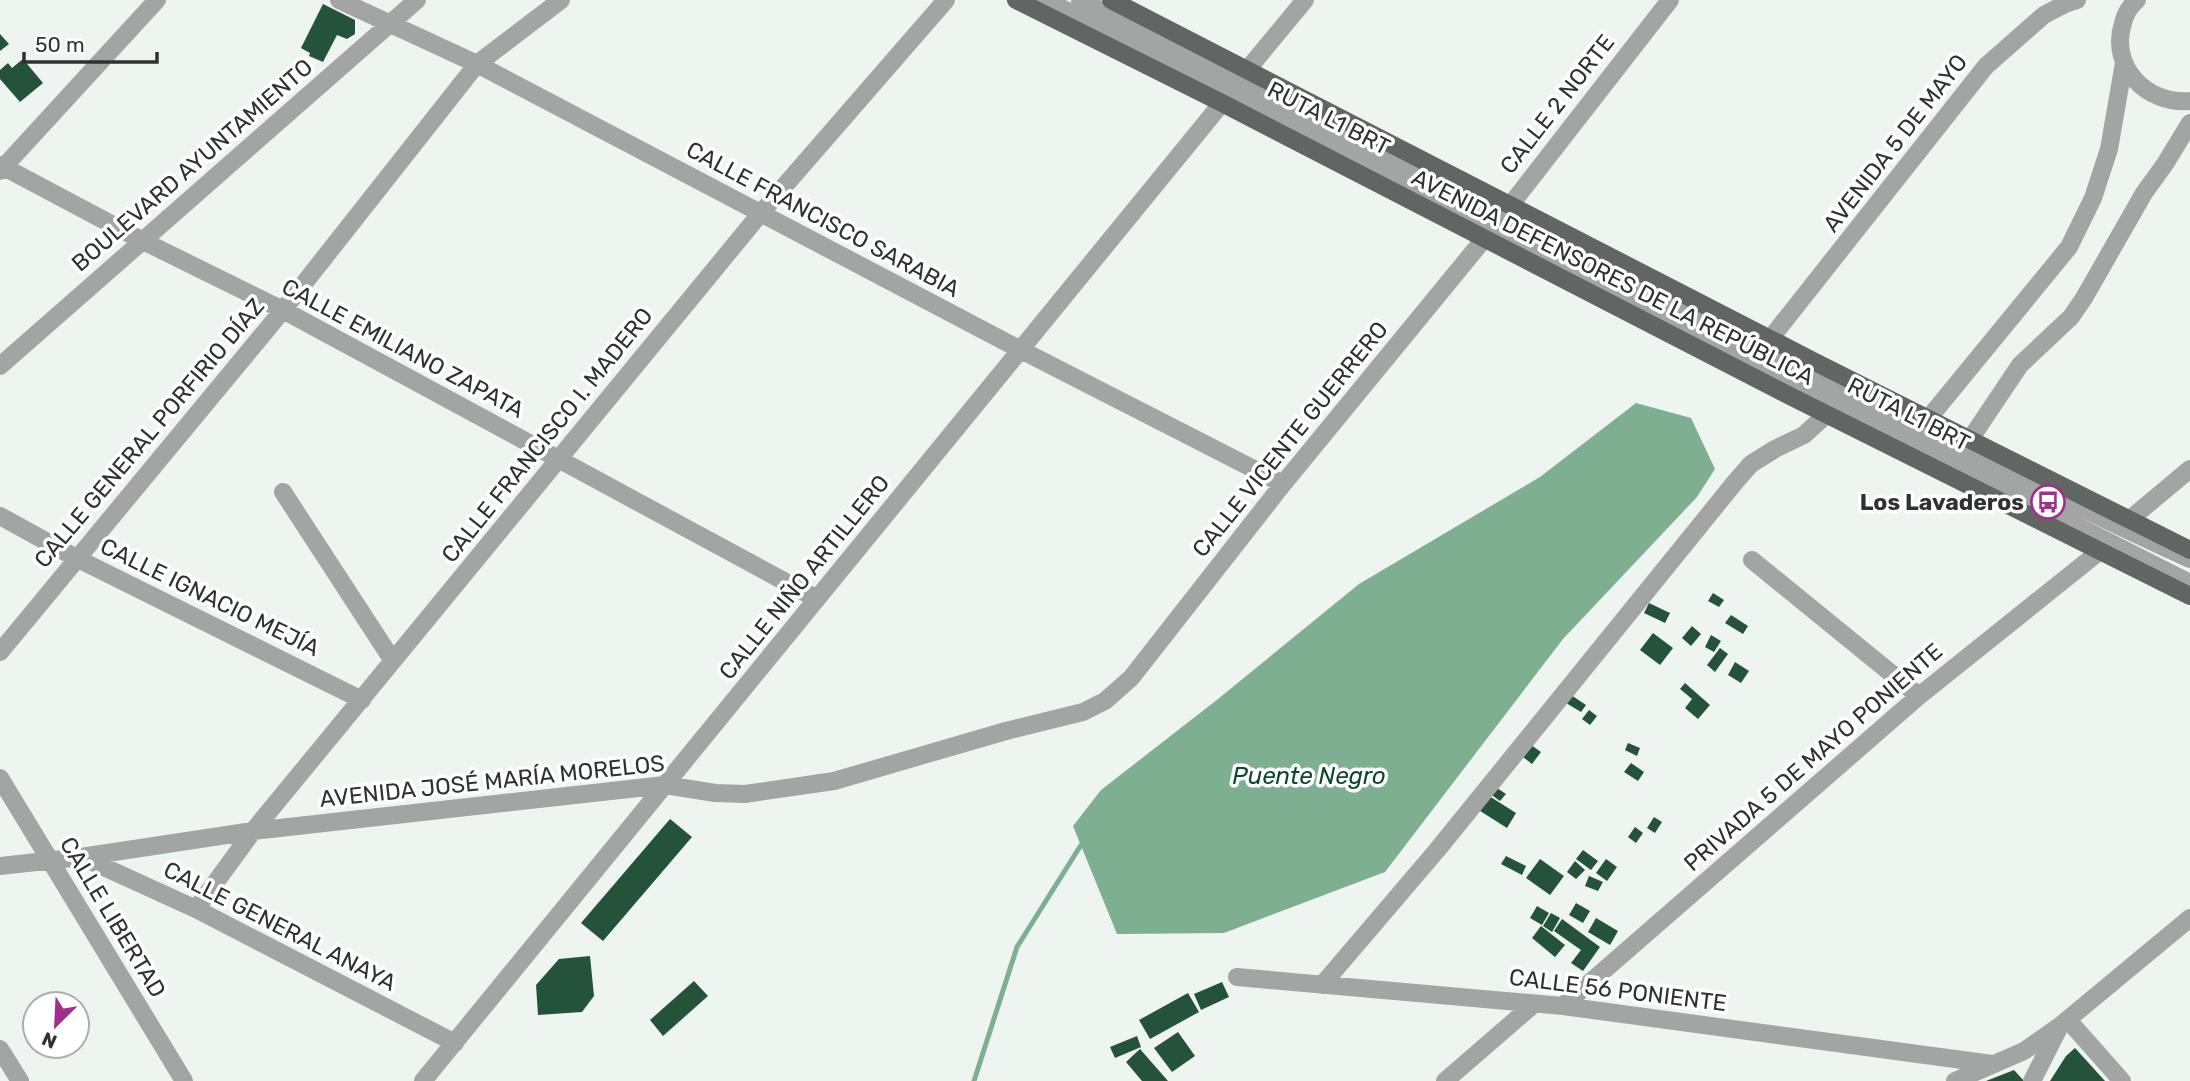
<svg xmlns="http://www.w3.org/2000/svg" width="2190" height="1081" viewBox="0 0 2190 1081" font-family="Rubik,sans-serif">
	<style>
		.water { fill: #7faf91 }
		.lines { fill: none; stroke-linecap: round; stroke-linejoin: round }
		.stream { stroke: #7faf91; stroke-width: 5 }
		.building { fill: #245339 }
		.minor { stroke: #a2a5a3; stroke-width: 18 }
		.major { stroke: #616563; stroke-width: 18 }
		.labels { text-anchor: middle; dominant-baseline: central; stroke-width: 7; stroke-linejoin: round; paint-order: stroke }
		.street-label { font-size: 23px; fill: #2f3230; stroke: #fff }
		.poi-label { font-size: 23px; font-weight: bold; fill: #2f3230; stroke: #fff; text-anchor: end }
		.water-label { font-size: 24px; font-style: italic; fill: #0c492c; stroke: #fff }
	</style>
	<rect width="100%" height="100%" fill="#eef4f0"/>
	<!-- water -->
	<path class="water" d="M 1636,403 L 1691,418 L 1715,469 L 1697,497 L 1563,639 L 1385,872 L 1224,933 L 1117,934 L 1073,826 L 1101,790 L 1218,699 L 1359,584 L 1540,477 Z"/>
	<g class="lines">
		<!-- stream -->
		<path class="stream" d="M 974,1081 L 1017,947 L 1081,845 L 1086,843"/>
	</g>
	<!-- building -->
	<path class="building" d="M 323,4 L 355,20 L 355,34 L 347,39 L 337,35 L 323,62 L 309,56 L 310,53 L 301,48 Z
		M 0,34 L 9,44 L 0,51 Z
		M 23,59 L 43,83 L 20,102 L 0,79 L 0,70 L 8,63 L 12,68 Z
		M 1713,593 L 1724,600 L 1719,607 L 1708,601 Z
		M 1649,603 L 1670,613 L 1665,623 L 1644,613 Z
		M 1731,615 L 1748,626 L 1743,634 L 1725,623 Z
		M 1692,626 L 1701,634 L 1691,646 L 1682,638 Z
		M 1653,633 L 1673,648 L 1660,665 L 1640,650 Z
		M 1711,635 L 1721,641 L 1714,652 L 1705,647 Z
		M 1720,648 L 1728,654 L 1715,672 L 1707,665 Z
		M 1735,662 L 1749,671 L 1741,683 L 1728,675 Z
		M 1685,683 L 1710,705 L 1698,719 L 1685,708 L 1692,699 L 1680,689 Z
		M 1571,695 L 1586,705 L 1581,712 L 1566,703 Z
		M 1589,710 L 1597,716 L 1590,725 L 1582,719 Z
		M 1628,743 L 1640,748 L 1637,756 L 1625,750 Z
		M 1531,745 L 1541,752 L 1532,764 L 1523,757 Z
		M 1631,763 L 1644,772 L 1638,781 L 1624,772 Z
		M 1494,786 L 1506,794 L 1500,801 L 1489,793 Z
		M 1486,794 L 1516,813 L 1507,828 L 1477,809 Z
		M 1654,817 L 1662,822 L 1655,833 L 1647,828 Z
		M 670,819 L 692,837 L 603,941 L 581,923 Z
		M 1635,827 L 1643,833 L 1636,843 L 1628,837 Z
		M 1583,850 L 1598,861 L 1591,870 L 1576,859 Z
		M 1506,856 L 1526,866 L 1522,875 L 1501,864 Z
		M 1540,859 L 1564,876 L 1550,895 L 1526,878 Z
		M 1606,859 L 1617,867 L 1607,881 L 1596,873 Z
		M 1575,861 L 1585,870 L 1576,879 L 1567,872 Z
		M 1589,876 L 1603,882 L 1598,891 L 1585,886 Z
		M 1576,903 L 1590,911 L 1583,923 L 1569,915 Z
		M 1537,906 L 1549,913 L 1542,925 L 1530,918 Z
		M 1551,913 L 1560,918 L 1552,932 L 1543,926 Z
		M 1596,918 L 1618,931 L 1610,945 L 1588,932 Z
		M 1562,919 L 1600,947 L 1583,971 L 1571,963 L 1581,950 L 1554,931 Z
		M 1541,926 L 1565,945 L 1555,957 L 1532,938 Z
		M 590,956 L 594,996 L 582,1012 L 538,1015 L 536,985 L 559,959 Z
		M 694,981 L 708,996 L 663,1036 L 650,1020 Z
		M 1222,982 L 1229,997 L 1201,1010 L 1194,994 Z
		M 1188,993 L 1199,1012 L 1150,1039 L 1139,1020 Z
		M 1178,1032 L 1195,1056 L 1172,1072 L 1154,1048 Z
		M 1137,1036 L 1141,1047 L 1115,1058 L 1110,1047 Z
		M 2075,1048 L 2105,1081 L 2050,1081 L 2066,1056 Z
		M 1140,1049 L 1168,1081 L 1142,1081 L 1126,1062 Z
		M 2014,1070 L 2024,1081 L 1986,1081 Z"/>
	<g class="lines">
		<!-- minor -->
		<path class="minor" d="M 339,0 L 477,64 L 1021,350 L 1283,484
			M 1046,0 L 1491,229 L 2190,583
			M 1080,0 C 1319,122 1558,244 1798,365 C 1929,430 2057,499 2190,559
			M 2137,0 C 2130,6 2125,15 2123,23 C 2109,67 2147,105 2190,101
			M 1247,70 L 1305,0
			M 0,165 L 143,241 L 283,310 L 817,599
			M 0,171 L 157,0
			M 1770,339 L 1986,66 L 2044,15 L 2065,4 L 2077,0
			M 0,366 L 417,0
			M 1928,419 L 2069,247 L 2093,198 L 2109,149 L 2124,63
			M 1969,441 L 2020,365 L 2071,317 L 2084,298 L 2144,193 L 2165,164 L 2190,123
			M 283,492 L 393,661
			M 0,516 L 78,559 L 362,700
			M 2129,520 L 2190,469
			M 1752,560 L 1919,696
			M 0,652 L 283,310 L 477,64 L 561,0
			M 0,778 L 184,1081
			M 82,857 L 196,909 L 455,1043
			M 0,866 L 81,857 L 253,831 L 665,785 L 715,793 L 745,794 L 834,781 L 1006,731 L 1083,712 L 1105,701 L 1131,678 L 1283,484 L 1484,239 L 1670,0
			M 196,909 L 253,831 L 760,214 L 946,0
			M 1237,977 L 1563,1006 L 1992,1064
			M 1322,985 L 1438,849 L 1736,481 L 1751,464 L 1775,449 L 1804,435 L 1827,414
			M 1563,1006 L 1919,696 L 2100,551
			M 2068,1020 L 2122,1081
			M 0,1049 L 20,1081
			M 423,1081 L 1222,103
			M 1445,1081 L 1534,1004
			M 1955,1081 L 2024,1051 L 2061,1025 L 2190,918
			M 2032,1081 L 2059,1028"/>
		<!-- major -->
		<path class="major" d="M 1016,0 L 1222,103 L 1790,396 L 2190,596
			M 1111,0 L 1815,362 L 2190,550"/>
	</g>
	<!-- icons -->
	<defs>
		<g id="bus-ring" transform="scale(1.75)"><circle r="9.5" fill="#fff" stroke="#a12f8b" stroke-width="1.5"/><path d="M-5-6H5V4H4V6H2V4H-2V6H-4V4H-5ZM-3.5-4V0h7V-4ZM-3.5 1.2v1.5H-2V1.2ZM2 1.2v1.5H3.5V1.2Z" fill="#a12f8b"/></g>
	</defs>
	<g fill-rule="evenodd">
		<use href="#bus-ring" x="2048" y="502"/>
	</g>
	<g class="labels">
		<!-- street labels -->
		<g class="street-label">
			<text transform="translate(1557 104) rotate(-52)">CALLE 2 NORTE</text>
			<text transform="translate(1329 118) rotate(27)">RUTA L1 BRT</text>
			<text transform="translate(1895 143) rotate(-52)">AVENIDA 5 DE MAYO</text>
			<text transform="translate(192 165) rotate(-41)">BOULEVARD AYUNTAMIENTO</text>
			<text transform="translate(823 219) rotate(28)">CALLE FRANCISCO SARABIA</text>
			<text transform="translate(1613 277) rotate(27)">AVENIDA DEFENSORES DE LA REPÚBLICA</text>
			<text transform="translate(403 348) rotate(28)">CALLE EMILIANO ZAPATA</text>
			<text transform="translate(1909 414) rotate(27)">RUTA L1 BRT</text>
			<text transform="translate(149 433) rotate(-50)">CALLE GENERAL PORFIRIO DÍAZ</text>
			<text transform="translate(547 435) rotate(-51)">CALLE FRANCISCO I. MADERO</text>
			<text transform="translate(1290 439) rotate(-51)">CALLE VICENTE GUERRERO</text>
			<text transform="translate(804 577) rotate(-51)">CALLE NIÑO ARTILLERO</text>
			<text transform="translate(210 597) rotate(26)">CALLE IGNACIO MEJÍA</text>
			<text transform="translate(1813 757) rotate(-41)">PRIVADA 5 DE MAYO PONIENTE</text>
			<text transform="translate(492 781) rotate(-6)">AVENIDA JOSÉ MARÍA MORELOS</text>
			<text transform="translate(113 917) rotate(59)">CALLE LIBERTAD</text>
			<text transform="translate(280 926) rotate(27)">CALLE GENERAL ANAYA</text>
			<text transform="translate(1618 990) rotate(7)">CALLE 56 PONIENTE</text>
		</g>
		<!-- poi labels -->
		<g class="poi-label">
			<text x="2024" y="502">Los Lavaderos</text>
		</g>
		<!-- water labels -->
		<g class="water-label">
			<text x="1309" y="776">Puente Negro</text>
		</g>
	</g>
	<!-- north arrow -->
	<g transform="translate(56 1025) rotate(204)"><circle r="33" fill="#ffffff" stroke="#acadac" stroke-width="2"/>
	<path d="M0-5L12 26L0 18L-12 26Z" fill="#a12f8b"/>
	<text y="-10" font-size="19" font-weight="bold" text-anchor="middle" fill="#2f3230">N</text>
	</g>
	<!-- scale -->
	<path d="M24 52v10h133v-10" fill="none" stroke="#2f3230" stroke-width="3.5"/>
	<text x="35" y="52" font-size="21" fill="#2f3230" stroke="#ffffff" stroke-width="5" paint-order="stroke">50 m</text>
</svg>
